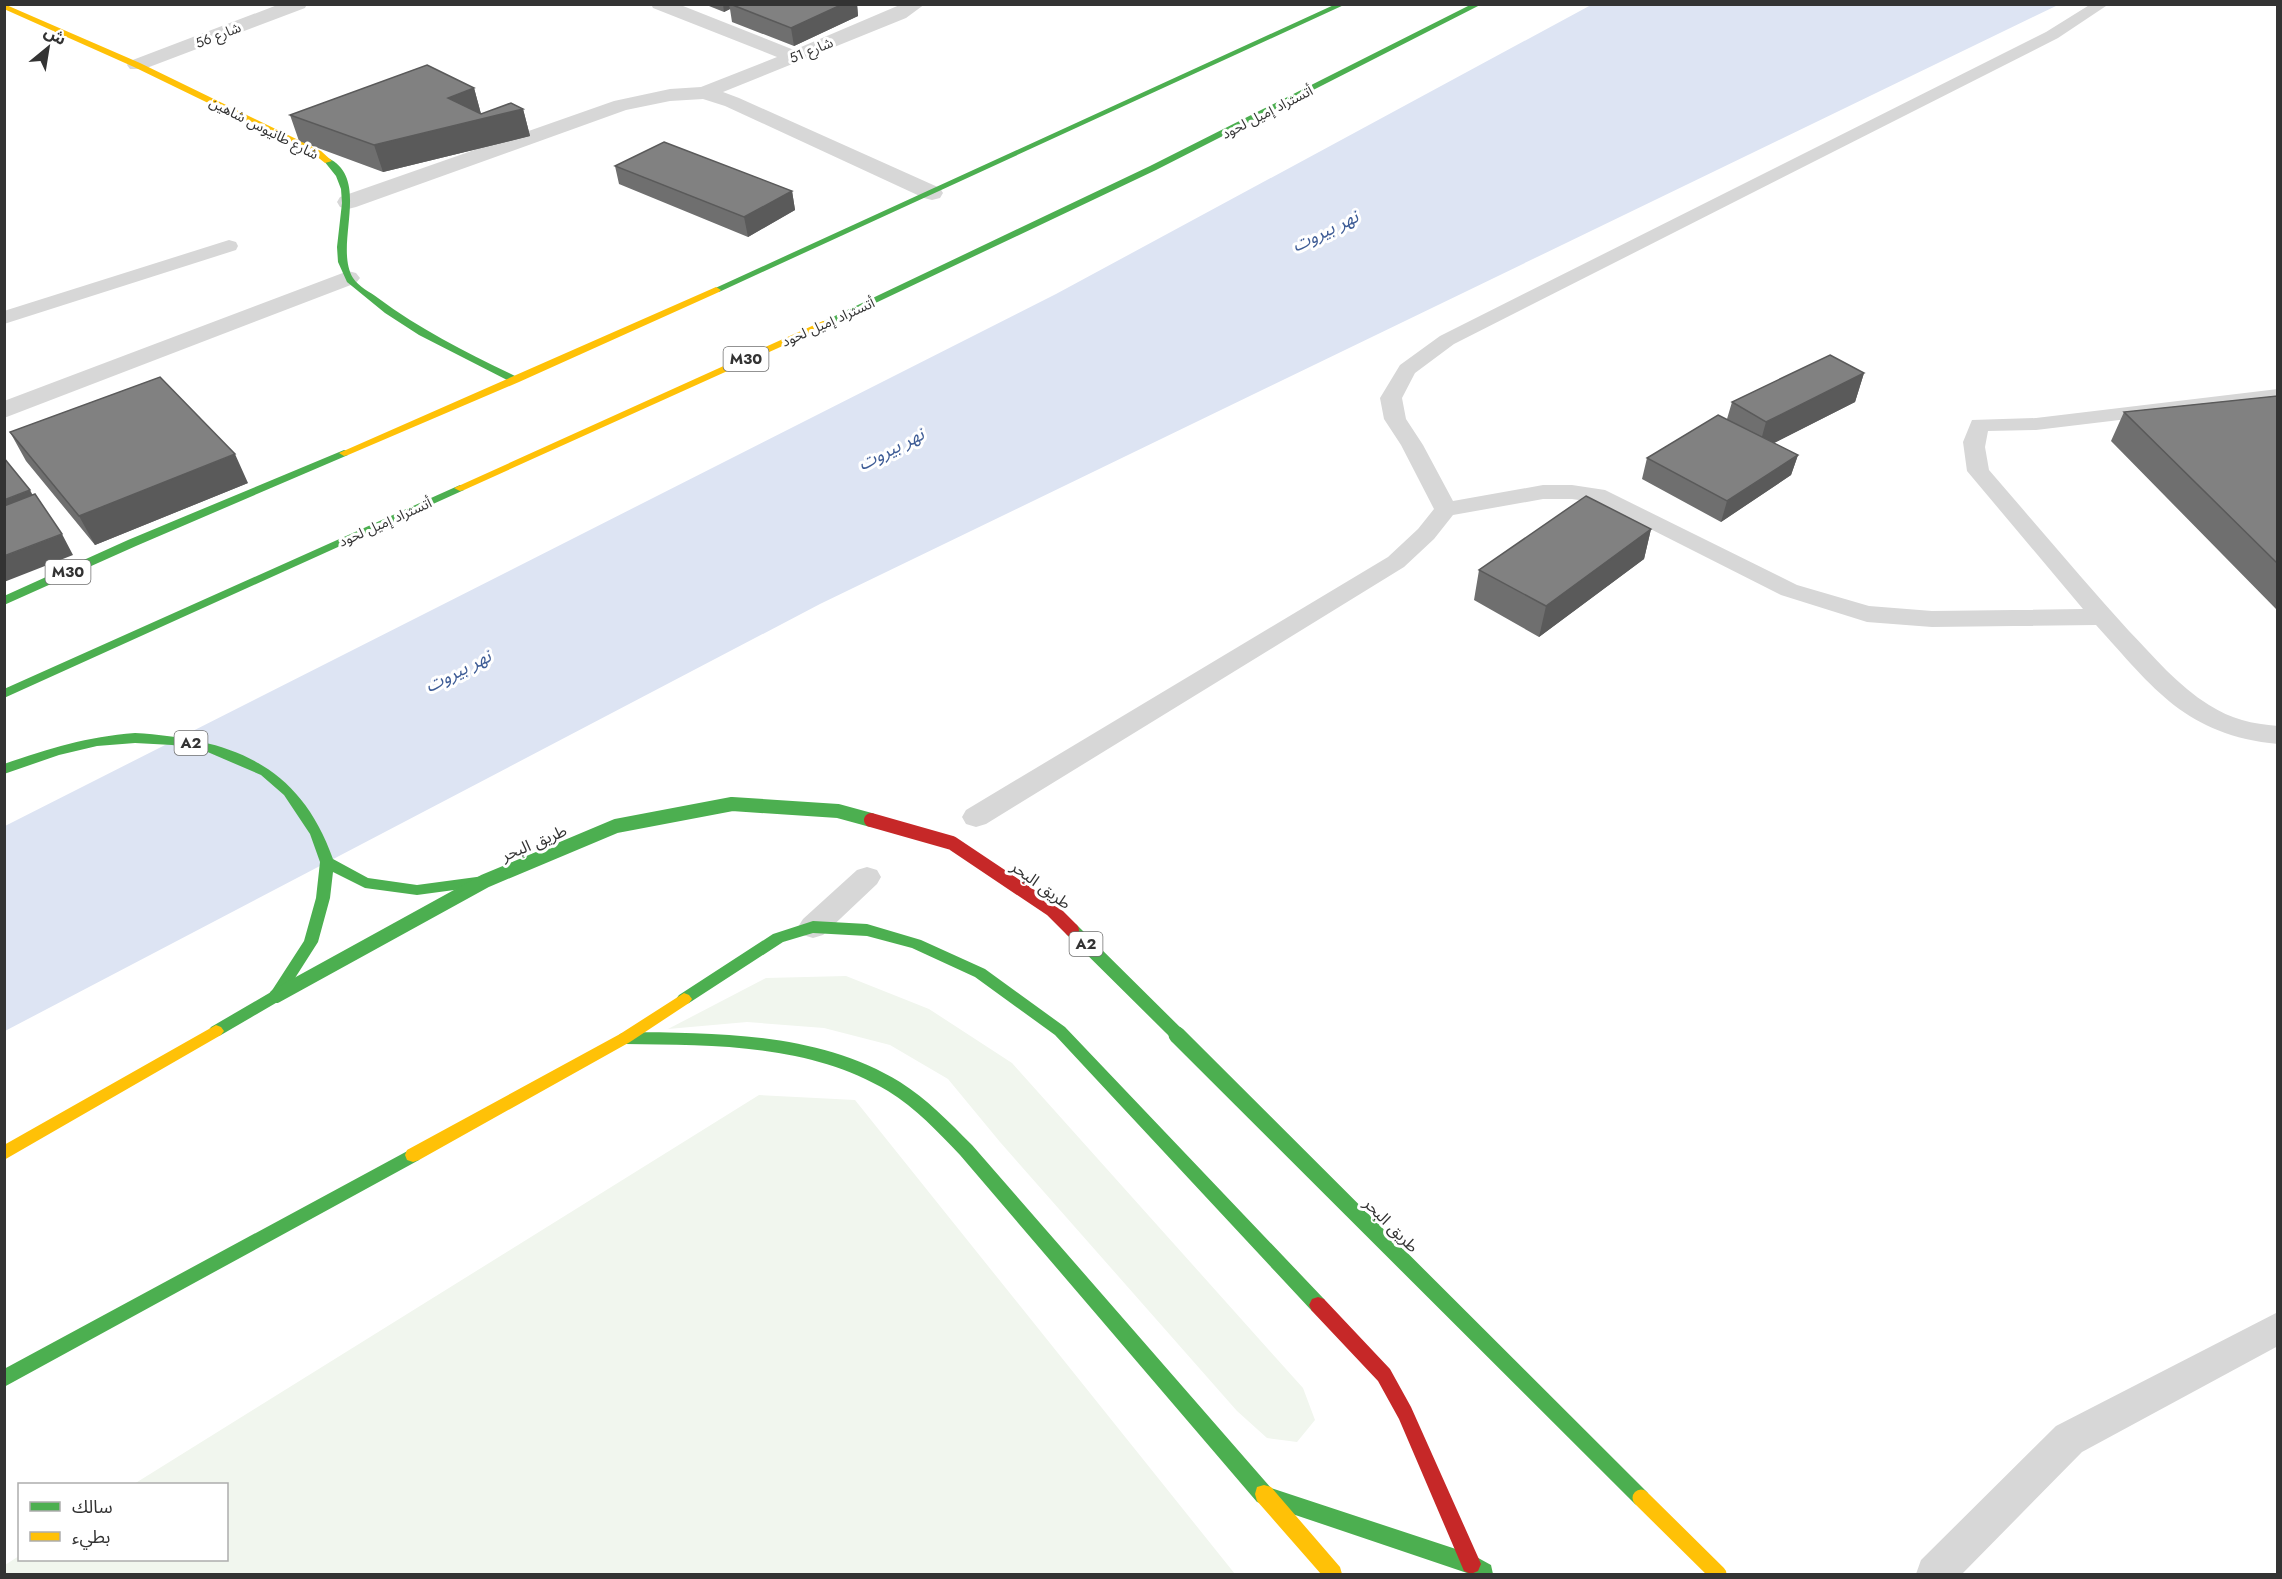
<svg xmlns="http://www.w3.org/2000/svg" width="2282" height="1579" viewBox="0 0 2282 1579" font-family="Jost,'Noto Sans Arabic',sans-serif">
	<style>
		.green { fill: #f1f6ee }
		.water { fill: #dde4f3 }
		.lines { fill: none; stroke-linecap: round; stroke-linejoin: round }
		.lane { fill: #d7d7d7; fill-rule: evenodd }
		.street { fill: #d7d7d7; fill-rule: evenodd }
		.fast { fill: #4caf50; fill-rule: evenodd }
		.slow { fill: #ffc107; fill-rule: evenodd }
		.jam { fill: #c62828; fill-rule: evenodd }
		.fast-bridge-far1 { stroke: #4caf50; stroke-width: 14 }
		.fast-bridge { stroke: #4caf50; stroke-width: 17 }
		.slow-bridge { stroke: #ffc107; stroke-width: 17 }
		.jam-bridge { stroke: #c62828; stroke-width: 14 }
		.wall { fill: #6f6f6f }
		.shaded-wall { fill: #5a5a5a }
		.building { fill: #818181; stroke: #5a5a5a; stroke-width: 1.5 }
		.labels { text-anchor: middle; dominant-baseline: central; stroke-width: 6; stroke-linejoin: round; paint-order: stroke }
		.far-street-label { font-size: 14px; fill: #333; stroke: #fff }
		.shield { fill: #fff; stroke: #707070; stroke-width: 1.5 }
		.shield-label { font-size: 15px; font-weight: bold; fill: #333 }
		.street-label { font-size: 16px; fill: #333; stroke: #fff }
		.water-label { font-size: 18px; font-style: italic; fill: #3f5d96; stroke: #fff }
	</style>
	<rect width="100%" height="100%" fill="#fff"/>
	<!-- green -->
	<path class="green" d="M 846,976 L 929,1009 L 1012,1063 L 1303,1388 L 1315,1420 L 1297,1442 L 1267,1438 L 1237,1411 L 1000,1142 L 948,1079 L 890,1045 L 824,1028 L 747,1022 L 668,1029 L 766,978 Z
		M 759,1095 L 855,1100 L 1235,1574 L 5,1574 L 5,1565 L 19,1556 L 20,1560 L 226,1560 L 226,1484 L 134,1484 Z"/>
	<!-- water -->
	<path class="water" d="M 1591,5 L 2058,5 L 820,604 L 5,1031 L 5,826 L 1056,294 Z"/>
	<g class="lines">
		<!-- lane -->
		<path class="lane" d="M 2091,4 L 2109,4 L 2058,38 L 1454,344 L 1415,373 L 1402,398 L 1406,419 L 1423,445 L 1453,501 L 1543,485 L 1572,485 L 1605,490 L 1797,585 L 1869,606 L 1932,611 L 2083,609 L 1967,471 L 1963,442 L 1972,420 L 2036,418 L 2278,389 L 2278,401 L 2036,430 L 1988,431 L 1985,447 L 1989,470 C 2035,523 2081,578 2129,631 C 2154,657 2178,686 2209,705 C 2231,719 2252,724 2278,726 L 2278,744 C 2186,735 2154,689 2096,625 L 1932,627 L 1867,622 L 1781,595 L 1599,503 L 1572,499 L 1543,499 L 1453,515 L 1434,539 L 1404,567 L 986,824 L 976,827 L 966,824 L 962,817 L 966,810 L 1388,557 L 1418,529 L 1434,509 L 1401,445 L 1384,419 L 1380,398 L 1400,365 L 1440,336 L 2046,32 Z
			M 229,240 L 236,242 L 238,246 L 236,250 L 4,324 L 4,311 Z
			M 867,867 L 877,870 L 881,877 L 877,884 L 823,935 L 813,938 L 803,935 L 798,927 L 803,919 L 857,870 Z
			M 2278,1312 L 2278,1346 L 2082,1452 L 1962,1574 L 1916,1574 L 1921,1560 L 2056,1426 Z"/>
		<!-- street -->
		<path class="street" d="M 280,4 L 307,4 L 305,8 L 144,69 L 130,69 L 127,65 L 130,61 Z
			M 651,4 L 678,4 L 794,50 L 902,4 L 925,4 L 906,18 L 723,92 L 739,98 L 940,188 L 943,193 L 940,198 L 932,200 L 924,198 L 725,106 L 703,99 L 670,101 L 626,110 L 356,207 L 348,209 L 340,207 L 337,202 L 340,197 L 614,101 L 670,89 L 701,87 L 777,57 L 653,8 Z
			M 348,271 L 356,273 L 360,278 L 356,283 L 4,418 L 4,401 Z"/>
		<!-- fast -->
		<path class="fast" d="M 1336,4 L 1346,4 L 719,292 L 711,290 Z
			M 1472,4 L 1482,4 L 1156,170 L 827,326 L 819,326 L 818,324 L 1150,166 Z
			M 328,158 C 372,179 333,245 353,278 C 359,287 370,292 378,298 C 422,331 470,354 519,378 L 519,382 L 511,382 L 419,335 L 385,313 L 347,282 L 338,262 L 337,247 L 342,203 L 341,189 L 336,176 L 324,161 Z
			M 344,450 L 348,451 L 348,455 L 136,546 L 4,605 L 4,596 L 128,540 Z
			M 460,485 L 464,486 L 464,490 L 4,698 L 4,689 Z
			M 135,733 C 230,739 299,763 333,859 L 368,878 L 417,885 L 484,876 L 489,877 L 491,881 L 489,885 L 484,886 L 417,895 L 365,888 L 333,872 L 330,898 L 318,942 L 281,1000 L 221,1035 L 216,1037 L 211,1035 L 208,1031 L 211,1027 L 271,992 L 304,941 L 316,898 L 320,862 L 310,834 L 284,795 L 261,775 L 203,750 L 172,745 L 135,743 L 97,746 L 59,755 L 4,774 L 4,764 C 51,748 86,737 135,733 Z
			M 813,921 L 867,924 L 921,940 L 985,969 L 1065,1027 L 1324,1299 L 1327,1305 L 1324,1311 L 1318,1313 L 1312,1311 L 1055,1035 L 975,977 L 912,948 L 867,936 L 813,933 L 783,942 L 689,1003 L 684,1005 L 679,1003 L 676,999 L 679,995 L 773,934 Z
			M 625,1032 C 717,1033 818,1032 900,1082 C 927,1099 949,1122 972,1145 L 1271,1488 L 1471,1554 L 1491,1565 L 1493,1574 L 1470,1574 L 1257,1502 L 960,1155 C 938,1132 916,1108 888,1091 C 810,1044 714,1045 625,1044 L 620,1042 L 617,1038 L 620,1034 Z
			M 413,1148 L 419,1150 L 421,1155 L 419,1160 L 4,1387 L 4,1369 Z"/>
		<!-- slow -->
		<path class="slow" d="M 4,4 L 140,63 L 321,151 L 332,161 L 325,163 L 315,155 L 134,67 L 4,9 Z
			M 716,287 L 721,290 L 719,292 L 519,382 L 348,455 L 344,456 L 339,453 Z
			M 823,321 L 827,322 L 827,326 L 464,490 L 460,491 L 454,488 Z
			M 684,993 L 689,995 L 692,999 L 689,1003 L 630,1042 L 419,1160 L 413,1162 L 407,1160 L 405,1155 L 407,1150 L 620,1034 Z
			M 216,1025 L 221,1027 L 224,1031 L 221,1035 L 4,1160 L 4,1145 Z
			M 1264,1485 L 1271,1487 L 1340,1567 L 1342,1574 L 1321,1574 L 1257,1501 L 1255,1494 L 1257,1487 Z"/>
		<!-- jam -->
		<path class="jam" d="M 1318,1297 L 1324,1299 L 1390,1369 L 1411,1407 L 1478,1557 L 1481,1564 L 1478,1571 L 1471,1574 L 1464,1571 L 1399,1419 L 1378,1381 L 1312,1311 L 1309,1305 L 1312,1299 Z"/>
		<!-- fast-bridge-far1 -->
		<path class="fast-bridge-far1" d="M 1072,930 L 1179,1036
			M 276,996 L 485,881 L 616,826 L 732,804 L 838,811 L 871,820"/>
		<!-- fast-bridge -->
		<path class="fast-bridge" d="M 1177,1035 L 1641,1498"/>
		<!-- slow-bridge -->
		<path class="slow-bridge" d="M 1641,1498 L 1718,1574"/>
		<!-- jam-bridge -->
		<path class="jam-bridge" d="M 871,820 L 952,843 L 1052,910 L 1072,930"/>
	</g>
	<!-- wall -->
	<path class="wall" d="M 704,4 L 857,4 L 858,16 L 794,46 L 732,22 L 730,9 L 724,12 Z
		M 474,88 L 481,114 L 523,109 L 530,136 L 383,172 L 299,141 L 290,115 Z
		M 615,166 L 792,191 L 795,210 L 748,237 L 619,184 Z
		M 1864,373 L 1855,402 L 1774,443 L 1798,455 L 1791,475 L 1721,522 L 1642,479 L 1647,458 L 1727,419 L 1732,402 Z
		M 2277,396 L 2277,610 L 2111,441 L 2124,412 Z
		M 10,432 L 248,483 L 95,545 L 26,461 Z
		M 1651,529 L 1644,559 L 1539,637 L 1474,600 L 1479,570 Z"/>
	<!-- shaded-wall -->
	<path class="shaded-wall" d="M 723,4 L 741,4 L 729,5 L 730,9 L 724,12 Z
		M 843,4 L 857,4 L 858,16 L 794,46 L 791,28 Z
		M 474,88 L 481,114 L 448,98 Z
		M 523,109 L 530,136 L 383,172 L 374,145 Z
		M 792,191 L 795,210 L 748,237 L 744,217 Z
		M 1864,373 L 1855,402 L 1758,451 L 1766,422 Z
		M 235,454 L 248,483 L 95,545 L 79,516 Z
		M 1798,455 L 1791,475 L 1721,522 L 1727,501 Z
		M 30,490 L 41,511 L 4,525 L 4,500 Z
		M 1651,529 L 1644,559 L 1539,637 L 1546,606 Z
		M 62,534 L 73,555 L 4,582 L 4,556 Z"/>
	<!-- building -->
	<path class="building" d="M 730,4 L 843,4 L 791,28 Z
		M 427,65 L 474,88 L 448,98 L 481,114 L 511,103 L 523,109 L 374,145 L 290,115 Z
		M 664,142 L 792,191 L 744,217 L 615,166 Z
		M 1830,355 L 1864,373 L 1766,422 L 1732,402 Z
		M 160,377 L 235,454 L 79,516 L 10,432 Z
		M 2277,396 L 2277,563 L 2124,412 Z
		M 1718,415 L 1798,455 L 1727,501 L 1647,458 Z
		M 4,458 L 30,490 L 4,500 Z
		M 35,494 L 62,534 L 4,556 L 4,506 Z
		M 1586,496 L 1651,529 L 1546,606 L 1479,570 Z"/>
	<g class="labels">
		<!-- far-street labels -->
		<g class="far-street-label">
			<text transform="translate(218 35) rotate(-21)">شارع 56</text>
			<text transform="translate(811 50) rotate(-22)">شارع 51</text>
			<text transform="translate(1267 112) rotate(-27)">أتستراد إميل لحود</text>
			<text transform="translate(264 128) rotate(27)">شارع طانيوس شاهين</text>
			<text transform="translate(828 322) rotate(-24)">أتستراد إميل لحود</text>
			<text transform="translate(385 522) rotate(-24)">أتستراد إميل لحود</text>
		</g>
		<!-- shield labels -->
		<g class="shield">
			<rect x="723.5" y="347" width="45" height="24" rx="4.5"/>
			<rect x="45.5" y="560" width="45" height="24" rx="4.5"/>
			<rect x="174.5" y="731" width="33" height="24" rx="4.5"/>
			<rect x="1069.5" y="932" width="33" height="24" rx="4.5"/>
		</g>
		<g class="shield-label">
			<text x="746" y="359">M30</text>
			<text x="68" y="572">M30</text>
			<text x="191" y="743">A2</text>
			<text x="1086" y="944">A2</text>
		</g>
		<!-- street labels -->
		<g class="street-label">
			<text transform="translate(534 843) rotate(-23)">طريق البحر</text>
			<text transform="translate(1041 885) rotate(36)">طريق البحر</text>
			<text transform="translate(1391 1225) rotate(45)">طريق البحر</text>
		</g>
		<!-- water labels -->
		<g class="water-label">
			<text transform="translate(1325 231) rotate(-26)">نهر بيروت</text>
			<text transform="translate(891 449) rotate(-27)">نهر بيروت</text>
			<text transform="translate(458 671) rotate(-27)">نهر بيروت</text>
		</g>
	</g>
	<!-- border -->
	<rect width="2282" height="1579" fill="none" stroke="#333333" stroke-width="12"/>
	<!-- legend -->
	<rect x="18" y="1483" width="210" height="78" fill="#ffffff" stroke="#adadad" stroke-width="1.5"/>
	<rect x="30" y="1502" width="30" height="9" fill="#4caf50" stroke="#adadad" stroke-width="1.5"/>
	<text x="72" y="1513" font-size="18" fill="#333333">سالك</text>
	<rect x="30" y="1532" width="30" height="9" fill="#ffc107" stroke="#adadad" stroke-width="1.5"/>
	<text x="72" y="1543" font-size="18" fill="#333333">بطيء</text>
	<!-- north arrow -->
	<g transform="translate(48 48) rotate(30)" stroke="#ffffff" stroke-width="4.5" paint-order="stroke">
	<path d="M0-4.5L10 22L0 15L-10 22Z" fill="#333333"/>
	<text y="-9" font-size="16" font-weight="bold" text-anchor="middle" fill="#333333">ش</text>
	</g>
</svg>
